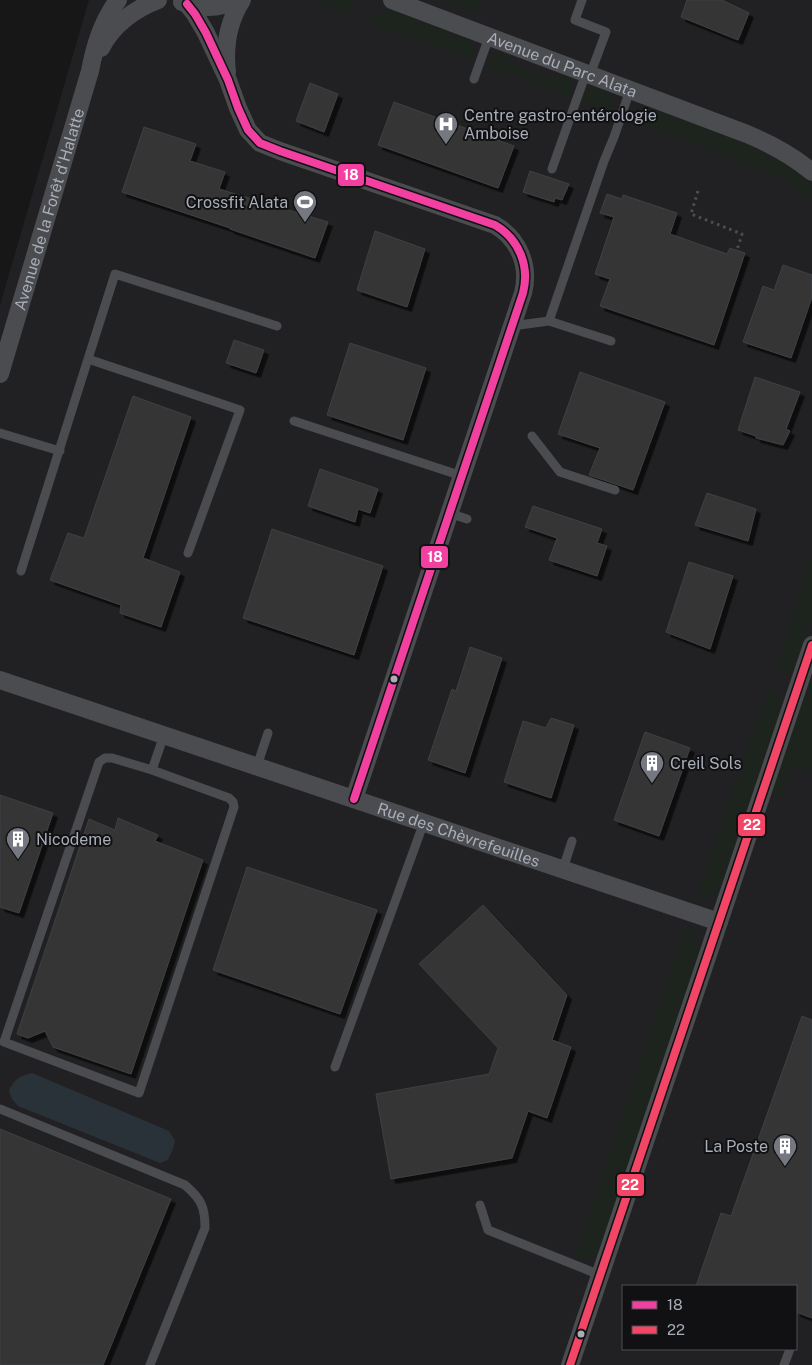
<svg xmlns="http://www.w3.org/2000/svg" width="812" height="1365" viewBox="0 0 812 1365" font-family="'Public Sans',sans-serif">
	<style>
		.built { fill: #212123; fill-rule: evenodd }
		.green { fill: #1d241e }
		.water { fill: #2a3239 }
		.building { fill: #353536; stroke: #3f4043; filter: url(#shadow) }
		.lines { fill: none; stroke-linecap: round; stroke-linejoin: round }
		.path { stroke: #4d4e52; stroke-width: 3; stroke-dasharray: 2.5 4; stroke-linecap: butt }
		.lane { stroke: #4b4c50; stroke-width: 9 }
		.street { stroke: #4b4c50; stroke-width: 18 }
		.bus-1-casing { stroke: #111113; stroke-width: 11 }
		.bus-2-casing { stroke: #111113; stroke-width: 11 }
		.bus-1 { stroke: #f240a1; stroke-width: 8 }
		.bus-2 { stroke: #f34667; stroke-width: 8 }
		.bus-dot { fill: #a8adb8; stroke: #111113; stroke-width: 2 }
		.labels { text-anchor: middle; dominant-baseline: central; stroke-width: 4; stroke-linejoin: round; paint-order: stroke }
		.street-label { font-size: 16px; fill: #a8adb8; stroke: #111113 }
		.poi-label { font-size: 16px; fill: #a8adb8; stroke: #111113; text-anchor: start }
		.line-badge { stroke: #111113; stroke-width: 2 }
		.badge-label { font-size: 14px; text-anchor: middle; font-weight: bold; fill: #fff }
	</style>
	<defs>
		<filter id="shadow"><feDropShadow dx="4.5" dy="4.5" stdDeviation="0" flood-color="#0009"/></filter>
	</defs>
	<rect width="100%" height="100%" fill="#171717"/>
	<!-- built -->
	<path class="built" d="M 89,0 L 812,0 L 812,1365 L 0,1365 L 0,305 ZM 623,1286 L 796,1286 L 796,1349 L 623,1349 Z"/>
	<!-- green -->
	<path class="green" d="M 310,0 L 350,0 L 353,11 L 353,16 Z
		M 441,0 L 484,0 L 479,14 Z
		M 384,8 L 470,40 C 475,48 476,52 473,60 L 368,22 L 372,17 Z
		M 500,51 L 506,52 L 510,62 L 515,66 L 547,78 L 566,75 C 575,82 574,87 571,97 L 487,66 C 490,58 492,55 500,51 Z
		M 596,87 C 611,93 618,95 611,113 L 582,102 L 586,90 Z
		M 641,106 L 645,106 C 703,127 765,143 812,185 L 812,199 L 781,179 L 764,171 L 631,120 L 635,110 Z
		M 812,553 L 812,616 L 796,666 C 791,674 782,677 774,673 Z
		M 812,672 L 812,772 L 791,766 L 782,792 L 783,798 L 771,794 Z
		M 768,688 C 778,691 782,698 781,708 L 724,878 C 719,891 709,898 696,901 Z
		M 688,924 C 697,934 700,944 698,957 L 599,1252 C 591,1260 586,1262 575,1260 Z"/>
	<!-- water -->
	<path class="water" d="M 32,1073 L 169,1131 L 175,1141 L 173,1149 L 168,1160 L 160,1163 L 18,1106 L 12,1099 L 9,1091 C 13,1080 20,1076 32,1073 Z"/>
	<!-- building -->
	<path class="building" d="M 687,0 L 722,0 L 749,13 L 738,40 L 681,17 Z
		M 310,83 L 338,94 L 324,132 L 296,121 Z
		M 394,102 L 514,146 L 498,188 L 378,145 Z
		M 144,127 L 196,144 L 190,161 L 225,172 L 219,189 L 328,222 L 315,258 L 230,229 L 230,228 L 122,192 Z
		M 530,171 L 569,184 L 562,200 L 555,198 L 554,202 L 523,192 Z
		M 607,194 L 622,199 L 623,195 L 677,213 L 670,234 L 727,254 L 730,248 L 745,253 L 714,345 L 600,306 L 610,279 L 595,274 L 614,217 L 600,213 Z
		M 375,231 L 425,249 L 407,307 L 357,290 Z
		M 783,265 L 812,275 L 812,297 L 791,358 L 743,342 L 763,286 L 774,290 Z
		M 234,340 L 264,350 L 256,373 L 226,363 Z
		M 350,343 L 426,368 L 403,440 L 327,415 Z
		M 580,372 L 665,402 L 633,490 L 589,475 L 600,448 L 558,434 Z
		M 755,377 L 800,392 L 786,429 L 790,431 L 783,445 L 756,438 L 756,436 L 738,430 Z
		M 133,396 L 191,417 L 143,558 L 180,572 L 161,627 L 120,613 L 121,605 L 50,580 L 68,533 L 84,538 Z
		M 320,469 L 378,489 L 370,513 L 358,509 L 355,522 L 308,506 Z
		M 707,493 L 756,509 L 748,541 L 695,525 Z
		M 533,506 L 602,529 L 597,543 L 607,546 L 597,576 L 549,560 L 557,538 L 525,527 Z
		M 272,529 L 383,566 L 354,655 L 243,618 Z
		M 689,562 L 733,576 L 710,649 L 666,632 Z
		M 470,647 L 502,658 L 465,773 L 428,760 L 452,689 L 456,691 Z
		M 551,718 L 574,725 L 551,798 L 504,782 L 523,721 L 546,728 Z
		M 645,732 L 690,748 L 659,836 L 614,820 Z
		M 0,795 L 53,813 L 19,913 L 0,907 Z
		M 118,818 L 158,835 L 155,841 L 203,860 L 131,1074 L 53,1047 L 45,1031 L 28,1038 L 17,1034 L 89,819 L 115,830 Z
		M 247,867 L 377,910 L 340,1014 L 213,970 Z
		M 483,905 L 567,995 L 552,1040 L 571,1047 L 547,1118 L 528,1111 L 512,1158 L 391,1179 L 376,1094 L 489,1074 L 498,1048 L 419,964 Z
		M 802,1016 L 812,1020 L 812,1318 L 796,1312 L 796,1286 L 696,1286 L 721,1213 L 731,1216 Z
		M 0,1129 L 171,1199 L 103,1365 L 0,1365 Z"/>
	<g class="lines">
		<!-- path -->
		<path class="path" d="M 698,191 L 691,214 L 742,234 L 737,250"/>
		<!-- lane -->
		<path class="lane" d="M 582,0 L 575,20 L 606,32 L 590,75
			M 474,79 L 489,37
			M 552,169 L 586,73
			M 549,321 L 611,341
			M 512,326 L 549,321 L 604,161 L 614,137 L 630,90
			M 88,359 L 115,274 L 277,326
			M 294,421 L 462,476
			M 0,433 L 60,451
			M 532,436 L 560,472 L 615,490
			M 449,513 L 467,519
			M 21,571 L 88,359 L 240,410 L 188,553
			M 105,758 L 112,758 L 152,770 L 229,798 L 233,802 L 234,807 L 139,1093 L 4,1042 L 99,762 Z
			M 257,766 L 268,733
			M 152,770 L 164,735
			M 563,869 L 572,841
			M 335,1067 L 424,822
			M 0,1109 L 185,1185 C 201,1199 205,1206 205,1228 L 150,1365
			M 480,1205 L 488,1230 L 600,1275
			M 784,1365 L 790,1349"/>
		<!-- street -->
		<g class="street">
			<path id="s1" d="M 392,0 L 747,134 C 771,144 792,155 812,172"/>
			<path d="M 182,2 C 201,9 219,9 237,0"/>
			<path d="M 187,4 L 195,14 L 206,33 L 228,80 L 238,108 L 248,130 L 260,143 L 280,151 L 495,225 C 519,239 530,266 523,293 L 354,799"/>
			<path d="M 101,48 C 112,26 134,9 158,0"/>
			<path d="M 227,72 C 224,46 228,22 242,0"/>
			<path id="s2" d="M 0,374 L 90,71 C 95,45 102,22 118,0"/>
			<path id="s3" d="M 0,680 L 719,922"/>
			<path d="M 570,1365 L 812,645"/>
		</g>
		<!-- bus-1 casing -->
		<g class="bus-1-casing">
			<path id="bus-1" d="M 187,4 L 195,14 L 206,33 L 228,80 L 238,108 L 248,130 L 260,143 L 280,151 L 495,225 C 519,239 530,266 523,293 L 354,799"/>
		</g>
		<!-- bus-2 casing -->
		<g class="bus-2-casing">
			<path id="bus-2" d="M 570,1365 L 812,645"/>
		</g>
		<!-- bus-1 -->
		<use href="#bus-1" class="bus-1"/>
		<!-- bus-2 -->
		<use href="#bus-2" class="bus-2"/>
	</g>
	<!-- icons -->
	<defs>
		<g id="hospital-pin" transform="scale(1.25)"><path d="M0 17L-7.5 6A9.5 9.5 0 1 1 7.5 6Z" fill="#757880" stroke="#111113"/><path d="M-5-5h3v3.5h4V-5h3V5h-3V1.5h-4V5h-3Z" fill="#fff"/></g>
		<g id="stadium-pin" transform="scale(1.25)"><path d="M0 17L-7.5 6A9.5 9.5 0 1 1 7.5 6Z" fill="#757880" stroke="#111113"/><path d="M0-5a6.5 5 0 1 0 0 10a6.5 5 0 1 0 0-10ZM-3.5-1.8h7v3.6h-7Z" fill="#fff"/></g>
		<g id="building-pin" transform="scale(1.25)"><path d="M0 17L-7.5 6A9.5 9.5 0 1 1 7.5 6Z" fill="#757880" stroke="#111113"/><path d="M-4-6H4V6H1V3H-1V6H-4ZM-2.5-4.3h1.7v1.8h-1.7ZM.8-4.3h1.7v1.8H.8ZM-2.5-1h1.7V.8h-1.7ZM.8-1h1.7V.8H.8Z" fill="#fff"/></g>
	</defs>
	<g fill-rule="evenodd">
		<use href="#hospital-pin" x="446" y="124"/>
		<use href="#stadium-pin" x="305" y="202"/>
		<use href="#building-pin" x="652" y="763"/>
		<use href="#building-pin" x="18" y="839"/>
		<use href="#building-pin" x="785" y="1146"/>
	</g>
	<!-- markers -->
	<g class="bus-dot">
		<circle cx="394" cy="679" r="4.5"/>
		<circle cx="581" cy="1334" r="4.5"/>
	</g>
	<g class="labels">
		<!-- street labels -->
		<g class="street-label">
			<text stroke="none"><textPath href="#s1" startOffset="182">Avenue du Parc Alata</textPath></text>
			<text stroke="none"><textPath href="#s2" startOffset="172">Avenue de la Forêt d'Halatte</textPath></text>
			<text stroke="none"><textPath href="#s3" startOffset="484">Rue des Chèvrefeuilles</textPath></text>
		</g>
		<!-- poi labels -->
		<g class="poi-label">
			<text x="464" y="115">Centre gastro-entérologie<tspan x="464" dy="18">Amboise</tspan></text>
			<text x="288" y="202" text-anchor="end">Crossfit Alata</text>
			<text x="670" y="763">Creil Sols</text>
			<text x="36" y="839">Nicodeme</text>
			<text x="768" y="1146" text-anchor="end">La Poste</text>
		</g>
	</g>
	<g class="line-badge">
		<rect x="337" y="163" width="28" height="24" rx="5" fill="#f240a1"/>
		<rect x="420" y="545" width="29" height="24" rx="5" fill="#f240a1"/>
		<rect x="737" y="813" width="29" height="24" rx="5" fill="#f34667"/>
		<rect x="616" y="1173" width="29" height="24" rx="5" fill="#f34667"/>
	</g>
	<g class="badge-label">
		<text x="351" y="180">18</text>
		<text x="435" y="562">18</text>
		<text x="752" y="830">22</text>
		<text x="630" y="1190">22</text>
	</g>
	<!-- legend -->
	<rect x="622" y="1285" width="175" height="65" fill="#111113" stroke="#4d4f55"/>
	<rect x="632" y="1301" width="25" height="8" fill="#f240a1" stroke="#4d4f55"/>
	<text x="667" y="1310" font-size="15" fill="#a8adb8">18</text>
	<rect x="632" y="1326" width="25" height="8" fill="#f34667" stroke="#4d4f55"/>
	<text x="667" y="1335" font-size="15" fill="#a8adb8">22</text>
</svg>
